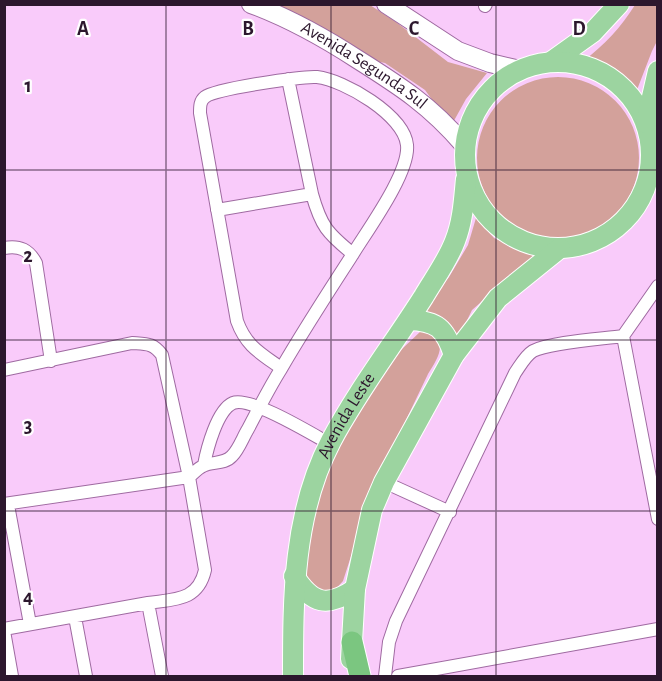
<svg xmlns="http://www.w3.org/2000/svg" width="662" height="681" viewBox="0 0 662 681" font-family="'Alegreya Sans',sans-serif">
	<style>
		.green { fill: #d3a19b }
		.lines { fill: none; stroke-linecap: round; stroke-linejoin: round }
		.minor-casing { stroke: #9f6aa1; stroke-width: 14 }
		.secondary-casing { stroke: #9f6aa1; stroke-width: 20 }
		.primary-casing { stroke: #fff; stroke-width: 22 }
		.trunk-casing { stroke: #fff; stroke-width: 23 }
		.minor { stroke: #fff; stroke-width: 12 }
		.secondary { stroke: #fff; stroke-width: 18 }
		.primary { stroke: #9cd4a0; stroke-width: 20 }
		.trunk { stroke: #7bc680; stroke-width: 21 }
		.grid { fill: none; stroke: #2c172d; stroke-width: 1.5; stroke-opacity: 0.55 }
		.labels { text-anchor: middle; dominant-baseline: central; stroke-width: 4.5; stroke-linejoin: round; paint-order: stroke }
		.street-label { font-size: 18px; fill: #2c172d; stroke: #fefefe }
		.grid-label { font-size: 20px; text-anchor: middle; font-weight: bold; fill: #2c172d; stroke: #fefefe; stroke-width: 4.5; stroke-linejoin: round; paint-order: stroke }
	</style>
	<rect width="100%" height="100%" fill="#f9cbfa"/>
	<!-- green -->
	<path class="green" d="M 271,5 L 370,5 L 396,22 L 448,62 L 487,73 L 466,99 L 451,126 L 425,90 L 385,63 L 370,60 Z
		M 635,5 L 657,5 L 657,41 L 652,51 L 635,95 L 613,74 L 583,61 C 605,45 621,27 635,5 Z
		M477 158a81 81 0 1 1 162 0a81 81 0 1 1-162 0Z
		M 476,218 L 494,238 L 534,256 L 472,310 L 458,339 C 448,322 440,316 421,311 L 449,277 L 468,245 Z
		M 421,331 L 436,333 C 445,349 437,359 428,374 L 372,491 L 343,581 L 333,592 L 319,594 L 306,582 L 303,569 L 314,507 L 340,439 L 385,365 Z"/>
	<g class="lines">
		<!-- minor casing -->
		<g class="minor-casing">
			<path id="minor" d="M 485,6 L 486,4
				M 312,194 C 321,226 327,233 353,254
				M 217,210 L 312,194 L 288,79
				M 4,248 C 20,245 29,250 36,263 L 51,361
				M 658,286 L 623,336 L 658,519
				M 4,370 L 132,343 C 147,344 153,343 162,355 L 189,477 L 205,570 C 198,601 175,599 148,603 L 162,676
				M 204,465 C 207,449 217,410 233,403 C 250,396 312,434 330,444
				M 384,482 L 450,512
				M 4,504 L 189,477 C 193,474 198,468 203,466 C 212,461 224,465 232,456 C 239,449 243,437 248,429 C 259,408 269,388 281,369 C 303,331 327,294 351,257 C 366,232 410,173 407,145 C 404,115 344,80 317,77 C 302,76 215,89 205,97 C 200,101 200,106 200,113 L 237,321 C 246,346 260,353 281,368
				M 8,505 L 30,624
				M 75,617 L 86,676
				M 4,629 L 148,603
				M 4,631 L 12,676
				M 385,676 L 389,642 L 396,621 L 515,373 C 520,366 525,356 533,351 C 551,342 601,339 623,336
				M 398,676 L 658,629"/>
		</g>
		<!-- secondary casing -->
		<g class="secondary-casing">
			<g id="secondary">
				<path id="s1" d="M 251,4 C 289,18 323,37 357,59 C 400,86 431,106 464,145"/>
				<path d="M 386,4 L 458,51 L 490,63 L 520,70"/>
			</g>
		</g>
		<!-- primary casing -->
		<g class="primary-casing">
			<g id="primary">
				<path d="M 551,62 L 593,32 L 619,4"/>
				<circle cx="558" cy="155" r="93"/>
				<path d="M 646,123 L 658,71"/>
				<path d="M 409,320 C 437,321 445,328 454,355"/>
				<path d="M 294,576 C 312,604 327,608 355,589"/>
				<path d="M 351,659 L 355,589 L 372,510 L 384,482 L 454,355 L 498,298 L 560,248"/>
				<path id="s2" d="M 293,676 C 293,598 293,513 331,441 C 358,390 393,345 424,296 C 434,279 448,260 455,241 C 463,221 464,199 466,179"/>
			</g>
		</g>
		<!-- trunk casing -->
		<g class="trunk-casing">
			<path id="trunk" d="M 352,642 L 360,676"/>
		</g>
		<!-- minor -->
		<use href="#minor" class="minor"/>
		<!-- secondary -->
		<use href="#secondary" class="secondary"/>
		<!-- primary -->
		<use href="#primary" class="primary"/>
		<!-- trunk -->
		<use href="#trunk" class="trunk"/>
	</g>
	<!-- grid -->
	<path class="grid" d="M 166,4 L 166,676M 331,4 L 331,676M 496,4 L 496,676M 4,170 L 658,170M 4,340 L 658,340M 4,511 L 658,511"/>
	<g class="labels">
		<!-- street labels -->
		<g class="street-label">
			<text stroke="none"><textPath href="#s1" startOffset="129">Avenida Segunda Sul</textPath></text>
			<text stroke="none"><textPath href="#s2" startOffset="270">Avenida Leste</textPath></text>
		</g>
	</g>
	<g class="grid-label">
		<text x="83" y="35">A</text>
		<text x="248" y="35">B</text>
		<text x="414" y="35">C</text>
		<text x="579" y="35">D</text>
		<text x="28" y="92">1</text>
		<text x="28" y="262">2</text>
		<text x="28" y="432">3</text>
		<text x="28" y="603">4</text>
	</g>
	<!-- border -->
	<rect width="662" height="681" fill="none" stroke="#2c172d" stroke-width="12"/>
</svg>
